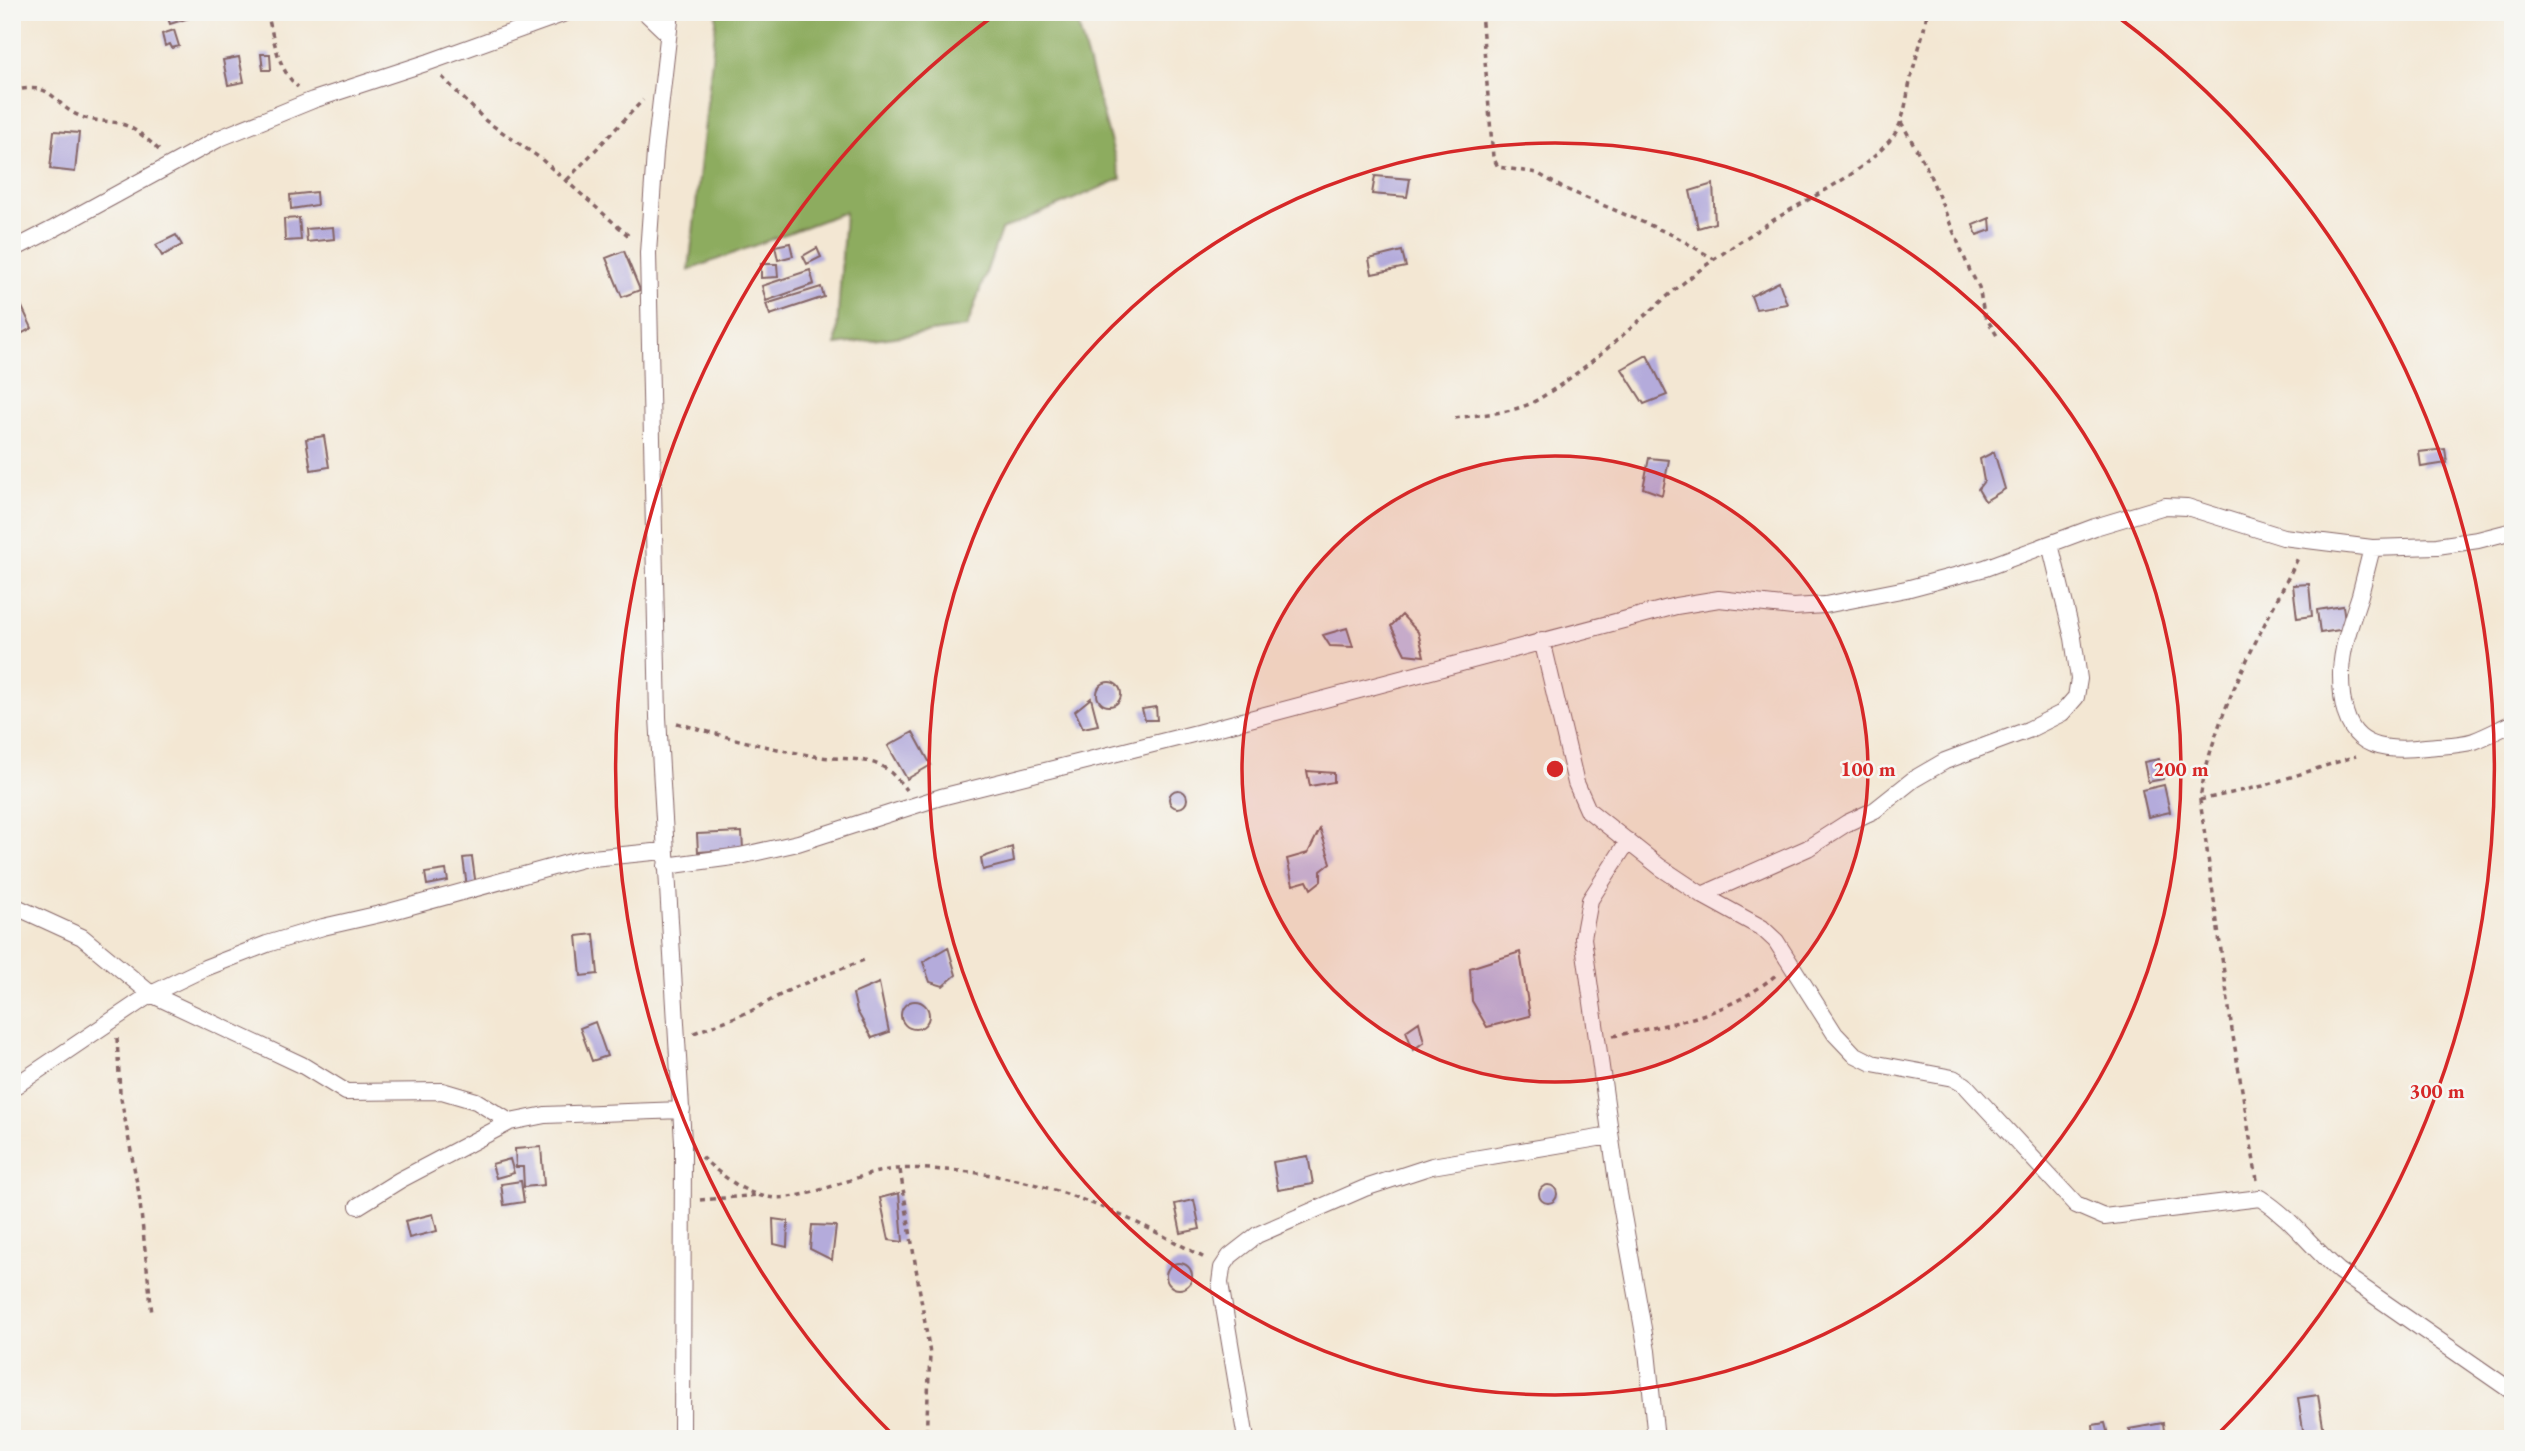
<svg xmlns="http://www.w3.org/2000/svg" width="2525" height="1451" viewBox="0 0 2525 1451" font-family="'EB Garamond',serif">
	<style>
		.forest { fill: #8dac5f; stroke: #6c6645; stroke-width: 2 }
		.building { fill: #b4abdb }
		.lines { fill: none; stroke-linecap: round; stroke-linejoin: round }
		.street-casing { stroke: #856566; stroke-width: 18 }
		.path { stroke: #856566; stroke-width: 3.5; stroke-dasharray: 5 5; stroke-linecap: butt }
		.street { stroke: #fff; stroke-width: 16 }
		.ring { fill: none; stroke: #d62828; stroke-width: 3.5 }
		.centre { fill: #d62828; stroke: #f6f6f2; stroke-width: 3.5 }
		.ring-label { font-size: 21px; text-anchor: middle; font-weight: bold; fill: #d62828; stroke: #f6f6f2; stroke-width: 5; stroke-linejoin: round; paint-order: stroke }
	</style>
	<rect width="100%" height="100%" fill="#f6f6f2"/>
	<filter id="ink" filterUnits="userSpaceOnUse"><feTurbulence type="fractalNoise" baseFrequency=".0143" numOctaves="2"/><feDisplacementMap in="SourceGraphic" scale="14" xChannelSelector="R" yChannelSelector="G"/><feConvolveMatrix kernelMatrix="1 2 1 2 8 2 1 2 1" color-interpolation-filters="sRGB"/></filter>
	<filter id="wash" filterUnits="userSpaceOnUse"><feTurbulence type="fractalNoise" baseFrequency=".00686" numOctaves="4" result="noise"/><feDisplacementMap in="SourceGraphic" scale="28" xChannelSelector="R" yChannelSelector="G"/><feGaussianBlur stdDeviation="1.57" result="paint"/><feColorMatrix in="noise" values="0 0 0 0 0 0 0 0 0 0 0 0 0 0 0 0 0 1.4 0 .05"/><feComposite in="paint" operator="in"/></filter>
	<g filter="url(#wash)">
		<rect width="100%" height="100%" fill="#f3e7d3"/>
		<!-- forest -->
		<path class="forest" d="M 717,12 L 1078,12 L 1075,14 L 1121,179 L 1001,230 L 967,327 L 836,345 L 845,212 L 689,270 Z"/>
		<g id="blocks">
			<!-- building -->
			<path class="building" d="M 166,12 L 191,12 L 192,17 L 170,24 Z
				M 174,30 L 179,46 L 172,48 L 170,44 L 165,46 L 162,34 Z
				M 261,54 L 270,54 L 271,70 L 263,70 Z
				M 239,57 L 244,82 L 228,85 L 223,60 Z
				M 54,131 L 79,133 L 75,172 L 50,169 Z
				M 1375,176 L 1410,179 L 1407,197 L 1372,194 Z
				M 1713,184 L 1715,223 L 1698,228 L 1690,191 Z
				M 316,192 L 317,205 L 291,209 L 290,195 Z
				M 299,218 L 301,240 L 285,241 L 284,219 Z
				M 1990,218 L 1991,230 L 1977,235 L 1973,225 Z
				M 333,227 L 334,239 L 307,242 L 306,229 Z
				M 176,235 L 182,245 L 162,256 L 156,245 Z
				M 790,243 L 793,256 L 778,260 L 775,246 Z
				M 817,248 L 821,257 L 807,264 L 803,256 Z
				M 624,251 L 640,290 L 622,297 L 606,258 Z
				M 1402,251 L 1406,267 L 1372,274 L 1369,259 Z
				M 761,264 L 777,264 L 778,277 L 761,278 Z
				M 810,270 L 814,284 L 766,301 L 762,286 Z
				M 1779,282 L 1787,304 L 1756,309 L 1751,296 Z
				M 821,287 L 824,297 L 770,315 L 766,304 Z
				M 21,305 L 32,328 L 19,335 L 12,321 L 12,309 Z
				M 1647,355 L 1667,395 L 1644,404 L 1622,369 Z
				M 324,436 L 329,467 L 311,470 L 306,439 Z
				M 2445,449 L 2447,463 L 2421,467 L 2419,452 Z
				M 1994,452 L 2005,489 L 1985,501 L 1978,489 L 1984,481 L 1980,459 Z
				M 1649,458 L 1669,460 L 1662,495 L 1643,488 Z
				M 2309,584 L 2312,616 L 2297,618 L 2293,585 Z
				M 2343,606 L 2346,629 L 2320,633 L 2317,610 Z
				M 1402,615 L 1418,632 L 1424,656 L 1405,654 L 1391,626 Z
				M 1347,628 L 1353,647 L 1330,646 L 1323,635 Z
				M1097 694a12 12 0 1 1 24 0a12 12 0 1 1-24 0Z
				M 1091,698 L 1098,725 L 1083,728 L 1075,711 Z
				M 1156,707 L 1157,720 L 1145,720 L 1142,709 Z
				M 913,732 L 931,765 L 907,779 L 888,746 Z
				M 2159,759 L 2163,779 L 2148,782 L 2144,762 Z
				M 1307,771 L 1334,773 L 1334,782 L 1310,786 Z
				M 2164,785 L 2170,812 L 2148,817 L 2142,790 Z
				M1169 799a9 9 0 1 1 18 0a9 9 0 1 1-18 0Z
				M 1320,829 L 1331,863 L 1321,871 L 1321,881 L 1311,889 L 1307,881 L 1293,885 L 1287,859 L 1308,853 Z
				M 742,832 L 743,849 L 698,852 L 697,834 Z
				M 1012,847 L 1014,862 L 983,870 L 981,858 Z
				M 472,857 L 476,886 L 467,887 L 463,858 Z
				M 446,870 L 448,881 L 427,885 L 425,873 Z
				M 594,934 L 598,974 L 581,976 L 577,936 Z
				M 948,947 L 956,975 L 943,986 L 930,982 L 923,962 Z
				M 1520,952 L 1530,1016 L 1487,1027 L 1472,1001 L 1470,968 Z
				M 879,983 L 889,1032 L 872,1038 L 857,1011 L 853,994 Z
				M901 1015a14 14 0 1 1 28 0a14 14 0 1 1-28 0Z
				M 595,1022 L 607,1056 L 592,1061 L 580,1028 Z
				M 1419,1022 L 1424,1042 L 1413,1050 L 1406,1031 Z
				M 541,1147 L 544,1185 L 524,1187 L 523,1167 L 516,1167 L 515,1149 Z
				M 1308,1156 L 1313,1184 L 1278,1190 L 1273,1162 Z
				M 510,1159 L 514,1173 L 496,1178 L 492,1164 Z
				M 521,1181 L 524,1202 L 504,1205 L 501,1184 Z
				M1539 1194a9 9 0 1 1 18 0a9 9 0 1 1-18 0Z
				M 899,1193 L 903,1242 L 889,1240 L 880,1198 Z
				M 1194,1200 L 1200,1229 L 1181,1233 L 1175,1204 Z
				M 433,1214 L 437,1231 L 409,1238 L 405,1221 Z
				M 773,1219 L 788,1221 L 787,1247 L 774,1244 Z
				M 812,1225 L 836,1226 L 832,1260 L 810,1249 Z
				M1166 1276a13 13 0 1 1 26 0a13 13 0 1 1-26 0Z
				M 2318,1395 L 2324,1432 L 2304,1436 L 2298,1398 Z
				M 2105,1423 L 2109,1439 L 2099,1439 L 2094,1436 L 2093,1425 Z
				M 2163,1423 L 2165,1439 L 2133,1439 L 2129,1429 Z"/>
		</g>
	</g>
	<g filter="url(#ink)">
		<use href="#blocks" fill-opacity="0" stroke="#856566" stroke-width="2"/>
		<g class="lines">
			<!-- street casing -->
			<g class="street-casing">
				<path id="street" d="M 645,12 L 668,34
					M 671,12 L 655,153 L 648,253 L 658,717 L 683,1142 L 682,1439
					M 12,250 L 55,228 L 220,138 L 313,100 L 429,62 L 568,12
					M 2372,548 C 2368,564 2364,579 2360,595 C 2352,620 2342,645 2341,672 C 2340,737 2364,755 2426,747 C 2441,745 2459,746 2474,741 C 2487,736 2500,729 2513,723
					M 1542,640 L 1576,783 L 1588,810 L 1660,867 L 1702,895 L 1762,928 L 1776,941 L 1835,1034 L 1854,1054 L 1872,1063 L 1953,1078 L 1965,1085 L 2076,1205 L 2104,1217 L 2260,1198 C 2293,1219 2310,1246 2339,1271 L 2513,1392
					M 1628,841 L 1590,900 L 1583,938 L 1617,1182 L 1647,1351 L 1656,1439
					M 666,866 L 740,856 L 798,843 L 941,797 L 1197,733 L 1676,606 L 1719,599 L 1793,607 L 1825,605 L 1906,589 L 1985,568 L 2095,527 L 2165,506 L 2187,507 L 2283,537 L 2372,548 L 2437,546 L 2478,540 L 2513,531
					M 1702,895 L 1808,848 L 1847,823 L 1875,810 L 1914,779 L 1945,761 L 2028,730 L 2062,713 L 2076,697 L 2079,679 L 2073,638 L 2050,544
					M 12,905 L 82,937 L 151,994 L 302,1065 L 346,1092 L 442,1091 L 476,1101 L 510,1122
					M 12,1088 L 151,994 L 205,968 L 267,944 L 323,927 L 389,912 L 582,859 L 664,851
					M 358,1206 L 400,1180 L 510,1122 L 545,1115 L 682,1110
					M 1246,1439 L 1220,1283 L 1222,1268 L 1230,1256 L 1257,1235 L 1365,1188 L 1432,1166 L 1610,1136"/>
			</g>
			<!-- path -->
			<path class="path" d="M 267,12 C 274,38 277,69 298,87
				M 1481,12 L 1493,157 L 1498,167 L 1537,173 L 1563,188 L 1675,236 L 1714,259
				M 442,77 L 486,121 L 540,158 L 630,237
				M 12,91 C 59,80 50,107 85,118 C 96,121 107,121 118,123 C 135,127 147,139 159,150
				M 1901,122 L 1926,166 L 1970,271 L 1979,287 L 1984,314 L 1999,339
				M 567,180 L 643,100
				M 1455,418 C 1482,414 1513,414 1537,400 C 1601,362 1655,301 1716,258 C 1741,241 1766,224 1792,209 C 1827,189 1864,171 1891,139 C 1906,121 1906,95 1912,74 C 1917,53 1924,34 1927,12
				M 677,723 C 722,736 767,748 814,756 C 836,760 863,756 883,767 C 892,772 900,782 906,790
				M 2200,800 L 2263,786 L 2356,756
				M 694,1033 L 751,1011 L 793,988 L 864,960
				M 1613,1036 C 1675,1023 1727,1016 1777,974
				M 117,1038 L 120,1093 L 139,1194 L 152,1314
				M 701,1157 C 718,1172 737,1188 758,1195 C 797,1207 848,1176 888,1170 C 906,1167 928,1169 946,1170 C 1040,1175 1125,1213 1206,1259
				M 900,1170 L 930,1354 L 926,1439
				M 2257,1180 L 2232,1030 L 2200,800 C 2211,718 2262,631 2298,558
				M 700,1200 L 759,1195"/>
			<!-- street -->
			<use href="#street" class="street"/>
		</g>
	</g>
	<!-- distance rings -->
	<circle cx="1555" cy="769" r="313" fill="#d62828" fill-opacity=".12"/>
	<g class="ring">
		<circle cx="1555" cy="769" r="313"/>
		<circle cx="1555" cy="769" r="626"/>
		<path d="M897 1439A939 939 0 0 1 996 14M2114 14A939 939 0 0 1 2213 1439"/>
	</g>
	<circle cx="1555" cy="769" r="10" class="centre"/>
	<g class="ring-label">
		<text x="1868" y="776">100 m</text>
		<text x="2181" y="776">200 m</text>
		<text x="2437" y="1098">300 m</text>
	</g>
	<!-- margin -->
	<rect width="2525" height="1451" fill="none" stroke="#f6f6f2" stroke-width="42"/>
</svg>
